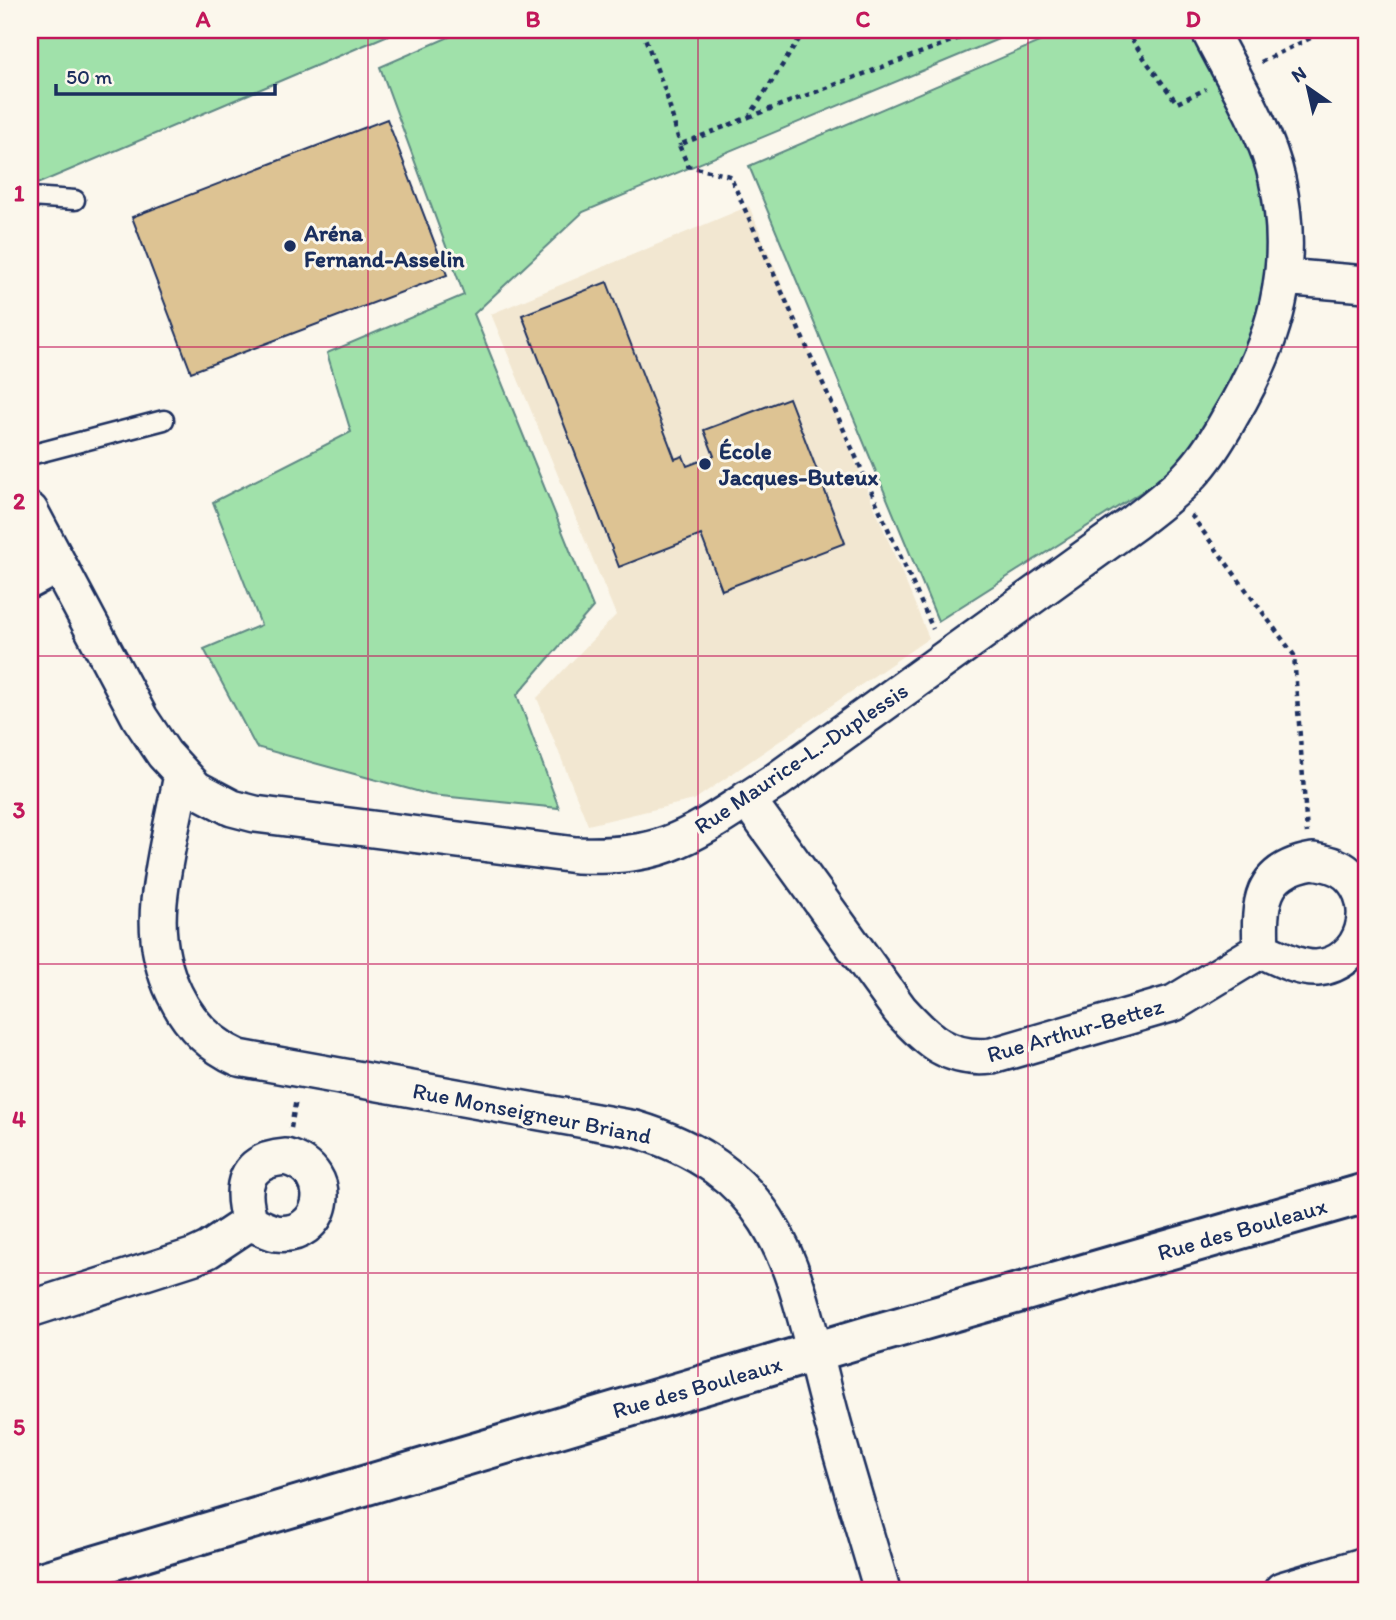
<svg xmlns="http://www.w3.org/2000/svg" width="1396" height="1620" viewBox="0 0 1396 1620" font-family="Itim,sans-serif">
	<style>
		.built { fill: #f2e7d1 }
		.green { fill: #a0e1aa; stroke: #5e8884; stroke-width: 2 }
		.building { fill: #ddc393; stroke: #1b2f5e; stroke-width: 2 }
		.lines { fill: none; stroke-linecap: round; stroke-linejoin: round }
		.service-casing { stroke: #1b2f5e; stroke-width: 23 }
		.minor-casing { stroke: #1b2f5e; stroke-width: 40 }
		.tertiary-casing { stroke: #1b2f5e; stroke-width: 44 }
		.path { stroke: #1b2f5e; stroke-width: 4.5; stroke-dasharray: 5 5; stroke-linecap: butt }
		.service { stroke: #fbf7ec; stroke-width: 18 }
		.minor { stroke: #fbf7ec; stroke-width: 35 }
		.tertiary { stroke: #fbf7ec; stroke-width: 38 }
		.grid { fill: none; stroke: #c2185b; stroke-width: 2; stroke-opacity: 0.55 }
		.poi-dot { fill: #1b2f5e; stroke: #fbf7ec; stroke-width: 2.5 }
		.labels { text-anchor: middle; dominant-baseline: central; stroke-width: 6; stroke-linejoin: round; paint-order: stroke }
		.poi-label { font-size: 23px; font-weight: bold; fill: #1b2f5e; stroke: #fbf7ec; text-anchor: start }
		.street-label { font-size: 23px; fill: #1b2f5e; stroke: #fbf7ec }
		.neatline { fill: none; stroke: #c2185b; stroke-width: 2.5 }
		.grid-label { font-size: 23px; text-anchor: middle; font-weight: bold; fill: #c2185b }
	</style>
	<rect width="100%" height="100%" fill="#fbf7ec"/>
	<filter id="ink" filterUnits="userSpaceOnUse"><feTurbulence type="fractalNoise" baseFrequency=".0143" numOctaves="2"/><feDisplacementMap in="SourceGraphic" scale="14" xChannelSelector="R" yChannelSelector="G"/><feConvolveMatrix kernelMatrix="1 2 1 2 8 2 1 2 1" color-interpolation-filters="sRGB"/></filter>
	<g filter="url(#ink)">
		<!-- built -->
		<path class="built" d="M 749,206 L 929,638 L 694,800 L 588,825 L 537,698 L 616,615 L 491,314 Z"/>
		<!-- green -->
		<path class="green" d="M 30,30 L 400,30 L 30,187 Z
			M 465,30 L 1020,30 L 583,212 L 474,314 L 593,607 L 517,695 L 559,808 L 431,795 L 256,747 L 204,649 L 261,625 L 213,502 L 351,432 L 327,353 L 464,295 L 380,67 Z
			M 1067,30 L 1204,30 L 1252,119 L 1294,287 L 1217,444 L 938,621 L 749,166 Z"/>
		<!-- building -->
		<path class="building" d="M 387,119 L 447,275 L 191,372 L 132,217 Z
			M 607,282 L 675,459 L 683,456 L 687,466 L 714,456 L 704,430 L 789,398 L 845,543 L 722,590 L 701,535 L 619,567 L 522,315 Z"/>
		<g class="lines">
			<!-- service casing -->
			<g class="service-casing">
				<path id="service" d="M 30,197 L 75,200
					M 30,455 L 164,420"/>
			</g>
			<!-- minor casing -->
			<g class="minor-casing">
				<path id="minor" d="M 1283,277 L 1366,284
					M 30,511 L 140,718 L 164,754 L 196,789 L 232,808 L 255,814 L 576,855 C 607,856 639,855 668,844 C 705,830 739,804 773,783 L 1135,522 C 1154,507 1175,492 1191,474 C 1207,457 1219,437 1230,417 C 1275,342 1297,268 1277,179 C 1266,129 1232,76 1209,30
					M 30,580 L 58,565
					M 182,775 C 174,817 163,860 159,902 C 153,965 180,1032 239,1058 L 635,1129 C 788,1175 794,1278 830,1412 C 846,1472 865,1531 882,1590
					M 747,799 L 900,1010 C 927,1040 949,1061 992,1056 L 1174,1003 L 1261,950
					M 1313,861 C 1325,863 1338,865 1348,874 C 1381,904 1364,964 1317,968 C 1298,969 1278,957 1261,950 C 1259,904 1259,870 1313,861 Z
					M 286,1157 C 341,1172 323,1240 276,1233 C 267,1231 258,1226 250,1222 C 239,1187 244,1160 286,1157 Z
					M 30,1309 L 195,1256 L 208,1250 L 250,1222
					M 1282,1590 L 1366,1565"/>
			</g>
			<!-- tertiary casing -->
			<g class="tertiary-casing">
				<path id="tertiary" d="M 30,1585 L 865,1337 L 1366,1193"/>
			</g>
			<!-- path -->
			<path class="path" d="M 642,30 L 666,93 L 680,145
				M 805,30 L 749,117 L 679,145 L 688,166 L 730,176 L 933,629
				M 1126,30 L 1146,61 L 1177,103 L 1206,89
				M 1261,62 L 1327,30
				M 749,117 L 965,36 L 1002,30
				M 1191,515 L 1294,655 L 1307,833
				M 291,1128 L 296,1099"/>
			<!-- service -->
			<use href="#service" class="service"/>
			<!-- minor -->
			<use href="#minor" class="minor"/>
			<!-- tertiary -->
			<use href="#tertiary" class="tertiary"/>
		</g>
	</g>
	<!-- grid -->
	<path class="grid" d="M 368,30 L 368,1590M 698,30 L 698,1590M 1028,30 L 1028,1590M 30,347 L 1366,347M 30,656 L 1366,656M 30,964 L 1366,964M 30,1273 L 1366,1273"/>
	<!-- markers -->
	<g class="poi-dot">
		<circle cx="290" cy="246" r="7"/>
		<circle cx="705" cy="464" r="7"/>
	</g>
	<g class="labels">
		<!-- poi labels -->
		<g class="poi-label">
			<text x="304" y="233">Aréna<tspan x="304" dy="26">Fernand-Asselin</tspan></text>
			<text x="719" y="451">École<tspan x="719" dy="26">Jacques-Buteux</tspan></text>
		</g>
		<!-- street labels -->
		<g class="street-label">
			<text transform="translate(801 758) rotate(-34)">Rue Maurice-L.-Duplessis</text>
			<text transform="translate(1075 1030) rotate(-16)">Rue Arthur-Bettez</text>
			<text transform="translate(532 1113) rotate(11)">Rue Monseigneur Briand</text>
			<text transform="translate(1242 1229) rotate(-16)">Rue des Bouleaux</text>
			<text transform="translate(697 1387) rotate(-16)">Rue des Bouleaux</text>
		</g>
	</g>
	<!-- margin -->
	<rect width="1396" height="1620" fill="none" stroke="#fbf7ec" stroke-width="77"/>
	<!-- north arrow -->
	<g transform="translate(1308 88) rotate(326)" stroke="#fbf7ec" stroke-width="5" paint-order="stroke">
	<path d="M0-5L12 26L0 18L-12 26Z" fill="#1b2f5e"/>
	<text y="-10" font-size="19" font-weight="bold" text-anchor="middle" fill="#1b2f5e">N</text>
	</g>
	<!-- scale -->
	<path d="M56 84v10h219v-10" fill="none" stroke="#1b2f5e" stroke-width="3.5"/>
	<text x="66" y="84" font-size="21" fill="#1b2f5e" stroke="#fbf7ec" stroke-width="5" paint-order="stroke">50 m</text>
	<rect x="38" y="38" width="1320" height="1544" class="neatline"/>
	<g class="grid-label">
		<text x="203" y="27">A</text>
		<text x="533" y="27">B</text>
		<text x="863" y="27">C</text>
		<text x="1193" y="27">D</text>
		<text x="19" y="201">1</text>
		<text x="19" y="509">2</text>
		<text x="19" y="818">3</text>
		<text x="19" y="1127">4</text>
		<text x="19" y="1435">5</text>
	</g>
</svg>
